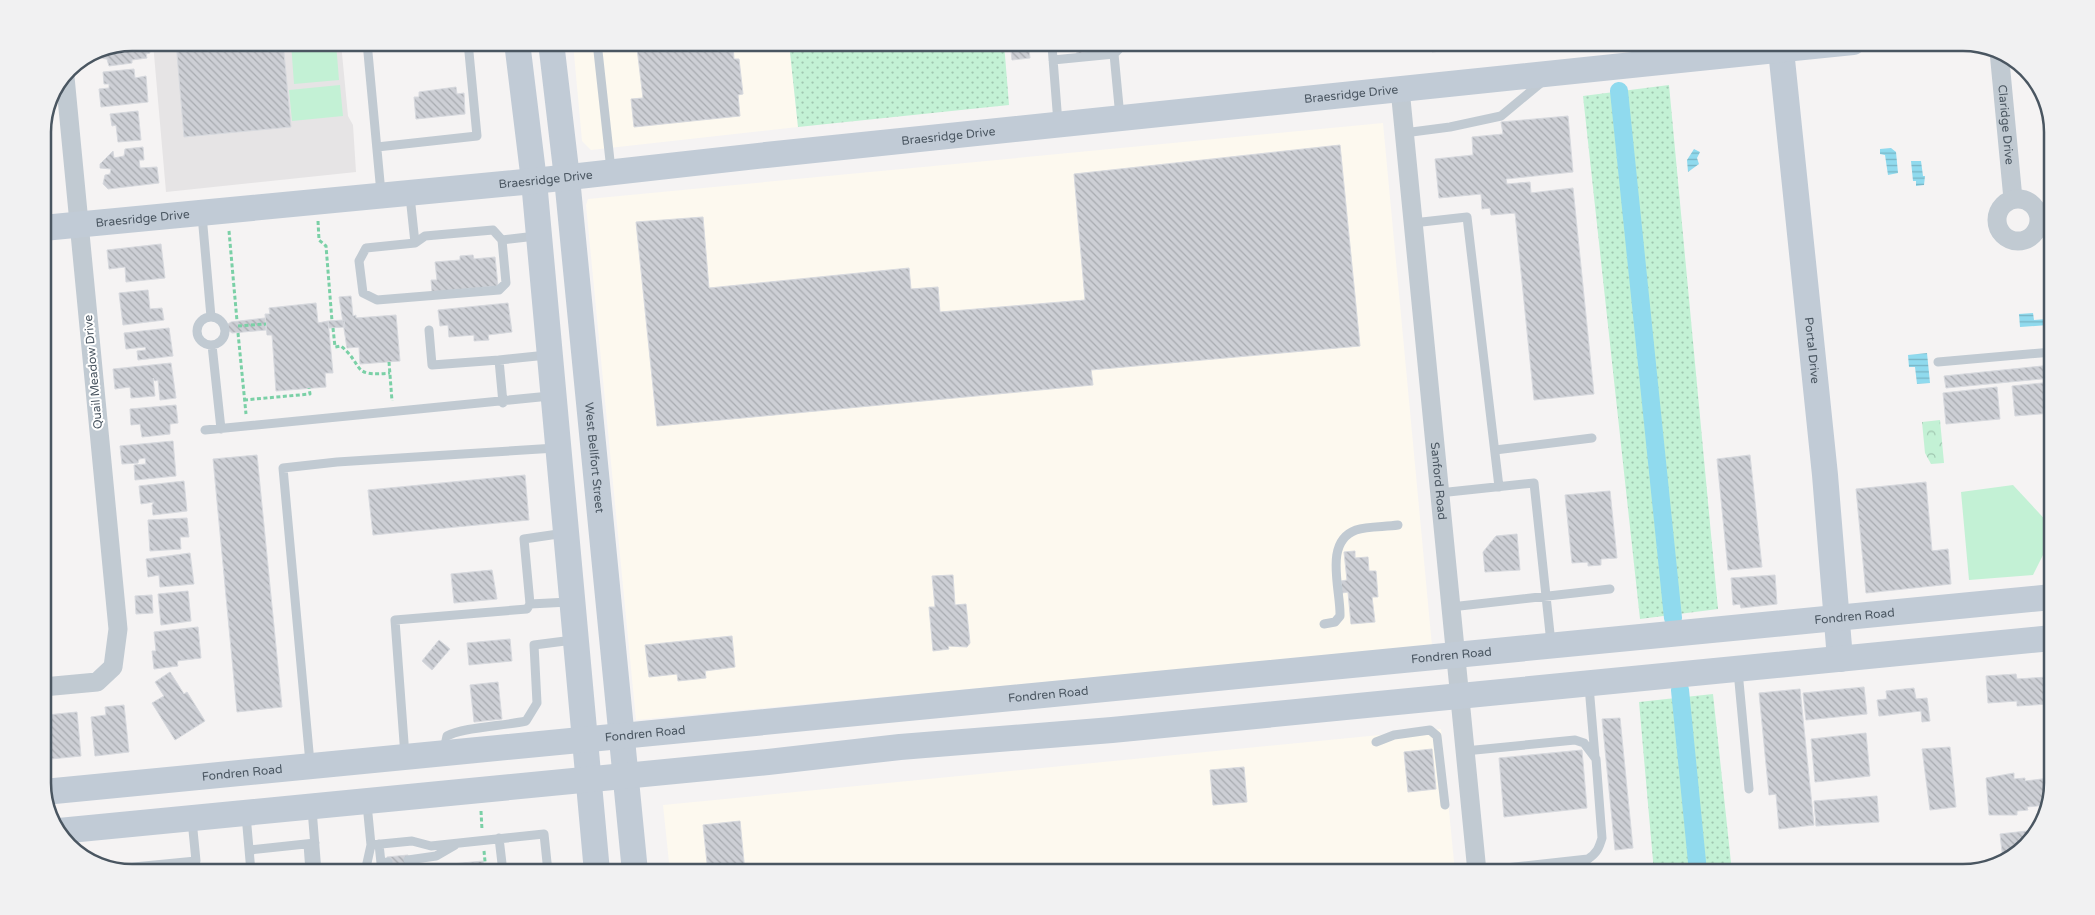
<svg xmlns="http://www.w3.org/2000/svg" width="2095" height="915" viewBox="0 0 2095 915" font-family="'Varela Round',sans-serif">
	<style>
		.commercial { fill: #fdf9ef }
		.education { fill: #e6e4e5 }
		.grass { fill: url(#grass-dots) }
		.forest { fill: url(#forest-crowns) }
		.garden { fill: #c3f1d5 }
		.water { fill: url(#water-rules) }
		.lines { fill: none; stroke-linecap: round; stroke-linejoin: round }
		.canal { stroke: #90daee; stroke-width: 18 }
		.building { fill: url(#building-back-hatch); stroke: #d7d9de }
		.path { stroke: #7ad0a6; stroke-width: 3; stroke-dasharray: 4 2.5; stroke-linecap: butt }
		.lane { stroke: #c1cad2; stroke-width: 9 }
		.street { stroke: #c1cad2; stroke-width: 19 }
		.secondary { stroke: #c1cbd6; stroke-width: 26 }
		.labels { text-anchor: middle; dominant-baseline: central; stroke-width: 4; stroke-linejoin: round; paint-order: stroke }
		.street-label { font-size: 12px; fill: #4a5661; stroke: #fff }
		.rim { fill: none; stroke: #4a5661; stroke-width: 2.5 }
	</style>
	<defs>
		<pattern id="grass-dots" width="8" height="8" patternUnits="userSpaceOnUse" patternTransform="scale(1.25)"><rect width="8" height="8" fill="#c3f1d5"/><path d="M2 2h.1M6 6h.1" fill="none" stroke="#a0c6b0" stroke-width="1.8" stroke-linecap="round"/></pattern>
		<pattern id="forest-crowns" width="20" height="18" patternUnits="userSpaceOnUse" patternTransform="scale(1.25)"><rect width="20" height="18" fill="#c3f1d5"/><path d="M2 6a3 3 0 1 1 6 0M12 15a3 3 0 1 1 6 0" fill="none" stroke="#a0c6b0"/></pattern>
		<pattern id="water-rules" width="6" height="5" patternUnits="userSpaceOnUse" patternTransform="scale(1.25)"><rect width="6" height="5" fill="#90daee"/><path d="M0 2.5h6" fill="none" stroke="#78b4c4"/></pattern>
		<pattern id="building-back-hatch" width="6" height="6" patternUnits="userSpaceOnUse" patternTransform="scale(1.25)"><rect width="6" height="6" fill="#cdcfd5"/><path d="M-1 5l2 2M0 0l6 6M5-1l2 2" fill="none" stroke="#a8abb0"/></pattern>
	</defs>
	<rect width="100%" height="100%" fill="#f5f3f3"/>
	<!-- commercial -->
	<path class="commercial" d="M 573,43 L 789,43 L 798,127 L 591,150 L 582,141 Z
		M 1383,123 L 1432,646 L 636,720 L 586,205 L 588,199 Z
		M 1441,729 L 1455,872 L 670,872 L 663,805 Z"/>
	<!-- education -->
	<path class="education" d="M 153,43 L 341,43 L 348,116 L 353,125 L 356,172 L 166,192 Z"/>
	<!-- grass -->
	<path class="grass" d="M 1570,42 L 1626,42 L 1626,43 L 1570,50 Z
		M 789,43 L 1004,43 L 1009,105 L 798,127 Z
		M 1669,85 L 1718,609 L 1640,619 L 1583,96 Z
		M 1713,694 L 1732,872 L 1654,872 L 1639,702 Z"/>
	<!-- forest -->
	<path class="forest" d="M 1940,420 L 1944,463 L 1931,464 L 1925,453 L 1922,422 Z"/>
	<!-- garden -->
	<path class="garden" d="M 291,43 L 336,43 L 339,80 L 294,84 Z
		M 340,85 L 343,116 L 292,121 L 289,90 Z
		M 2013,485 L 2052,527 L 2052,537 L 2033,575 L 1969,580 L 1961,492 Z"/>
	<!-- water -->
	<path class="water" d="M 1891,148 L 1896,152 L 1898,173 L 1888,175 L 1885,155 L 1880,154 L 1880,149 Z
		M 1694,149 L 1700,152 L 1697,158 L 1699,164 L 1688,172 L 1687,160 Z
		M 1911,161 L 1921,161 L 1923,176 L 1925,176 L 1924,185 L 1916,186 L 1916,181 L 1913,181 Z
		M 2033,313 L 2034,320 L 2047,319 L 2048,325 L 2020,327 L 2019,314 Z
		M 1927,353 L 1930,383 L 1917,384 L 1915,367 L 1909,367 L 1908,355 Z"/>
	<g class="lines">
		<!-- canal -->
		<path class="canal" d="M 1619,91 L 1673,618
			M 1680,690 L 1698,872"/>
	</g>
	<!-- building -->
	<path class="building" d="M 132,42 L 148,42 L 150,53 L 146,54 L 147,58 L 132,60 L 132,63 L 109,66 L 107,59 L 101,58 L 100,54 L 90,54 L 98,49 Z
		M 176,42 L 283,42 L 291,127 L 184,137 Z
		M 420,42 L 456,42 L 457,44 L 420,48 Z
		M 701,42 L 701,49 L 733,46 L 734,59 L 739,59 L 743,94 L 738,95 L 740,116 L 634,127 L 631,99 L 643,98 L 637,48 Z
		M 1010,42 L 1101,42 L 1101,51 L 1077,54 L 1076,44 L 1052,46 L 1029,49 L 1030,58 L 1012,60 Z
		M 1297,42 L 1336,42 L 1336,43 L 1298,48 Z
		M 1431,42 L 1478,42 L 1464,44 L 1465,48 L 1432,52 Z
		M 134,69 L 135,78 L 146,76 L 148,102 L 101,107 L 99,89 L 109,88 L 109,84 L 104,84 L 103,72 Z
		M 456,87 L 457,94 L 464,93 L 465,114 L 416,119 L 414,97 L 419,97 L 419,92 Z
		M 138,111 L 141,140 L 118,142 L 116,125 L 112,126 L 110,114 Z
		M 1568,116 L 1573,172 L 1506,179 L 1507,184 L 1530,182 L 1531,193 L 1573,188 L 1594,394 L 1534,400 L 1515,213 L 1491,215 L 1490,208 L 1482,209 L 1481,194 L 1439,198 L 1435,159 L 1473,155 L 1472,137 L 1503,134 L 1501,122 Z
		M 1340,145 L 1360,346 L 1091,370 L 1093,385 L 657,426 L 636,222 L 703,217 L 709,288 L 909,268 L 911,289 L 938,287 L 940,312 L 1085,300 L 1074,174 Z
		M 143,147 L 144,160 L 139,160 L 140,168 L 157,167 L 159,183 L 108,189 L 103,184 L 105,175 L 110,174 L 111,169 L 100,168 L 100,164 L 113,151 L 114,158 L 124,156 L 125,149 Z
		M 161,244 L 165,278 L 126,282 L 125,267 L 109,269 L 107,250 Z
		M 473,255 L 474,259 L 495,257 L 498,286 L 432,292 L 431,280 L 437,280 L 435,262 L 460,260 L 460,256 Z
		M 148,290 L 150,309 L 162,308 L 164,320 L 123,325 L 119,293 Z
		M 351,296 L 353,316 L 356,315 L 356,318 L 396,315 L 400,361 L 360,364 L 359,347 L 347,348 L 339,297 Z
		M 316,303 L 318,323 L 328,321 L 333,373 L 325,373 L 326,387 L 276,391 L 272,335 L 267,335 L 265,314 L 270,314 L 269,308 Z
		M 508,303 L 512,332 L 488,335 L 489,340 L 474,341 L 474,335 L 449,337 L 448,325 L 440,326 L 438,310 Z
		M 265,318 L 266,330 L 232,333 L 228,330 L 228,324 L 231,322 Z
		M 344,320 L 345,327 L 329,328 L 328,321 Z
		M 169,328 L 173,356 L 138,360 L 137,351 L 146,350 L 145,347 L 126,349 L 124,333 Z
		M 171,363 L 176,398 L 160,400 L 158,380 L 155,381 L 153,378 L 155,396 L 131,398 L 130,387 L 115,389 L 113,369 Z
		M 2052,365 L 2052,378 L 1946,388 L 1944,376 Z
		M 2052,382 L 2052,413 L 2015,416 L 2012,386 Z
		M 1997,387 L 2000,419 L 1946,424 L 1943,393 Z
		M 176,405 L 178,423 L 170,424 L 170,434 L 142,437 L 140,424 L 131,425 L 130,409 Z
		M 173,441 L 176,476 L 135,480 L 134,465 L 146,464 L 145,458 L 139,459 L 138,463 L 122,464 L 120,446 Z
		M 257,455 L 282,707 L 237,712 L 213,459 Z
		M 1750,455 L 1762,567 L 1728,570 L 1717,459 Z
		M 525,475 L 529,520 L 373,535 L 368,490 Z
		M 184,481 L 187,511 L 153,515 L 152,505 L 154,502 L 141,504 L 139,486 Z
		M 1926,482 L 1932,551 L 1948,549 L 1951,584 L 1866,593 L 1856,489 Z
		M 1610,491 L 1617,558 L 1601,559 L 1601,565 L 1588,566 L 1588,562 L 1572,563 L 1565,495 Z
		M 187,518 L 189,537 L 180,537 L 181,549 L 150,551 L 148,520 Z
		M 1517,534 L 1520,570 L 1485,572 L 1483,552 L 1496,536 Z
		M 1355,551 L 1355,558 L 1368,557 L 1369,571 L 1376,571 L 1378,597 L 1372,597 L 1375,622 L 1351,624 L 1348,592 L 1342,593 L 1341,581 L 1347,580 L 1344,552 Z
		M 190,553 L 194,584 L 160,587 L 159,575 L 148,577 L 146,559 Z
		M 492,570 L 497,599 L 454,603 L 451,574 Z
		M 953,575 L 955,605 L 966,604 L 970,643 L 967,647 L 948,646 L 949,649 L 933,651 L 929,607 L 935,607 L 932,576 Z
		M 1775,575 L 1777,604 L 1741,608 L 1740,604 L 1733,605 L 1731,578 Z
		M 188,591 L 191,621 L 161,625 L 158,594 Z
		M 152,595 L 153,613 L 136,614 L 135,596 Z
		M 198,627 L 201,658 L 177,661 L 178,666 L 154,669 L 152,651 L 156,651 L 154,632 Z
		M 732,636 L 735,667 L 705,671 L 706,678 L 678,681 L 677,674 L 649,677 L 645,645 Z
		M 510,639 L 512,661 L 469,665 L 467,643 Z
		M 439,640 L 450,649 L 432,670 L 422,661 Z
		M 170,672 L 184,694 L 187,692 L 205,721 L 175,740 L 152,703 L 164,696 L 155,682 Z
		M 2016,674 L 2017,679 L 2047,677 L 2049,704 L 2017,706 L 2017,701 L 1988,703 L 1986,676 Z
		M 498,682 L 502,719 L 474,722 L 470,685 Z
		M 1864,687 L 1867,714 L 1806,720 L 1803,693 Z
		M 1914,688 L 1916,699 L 1927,698 L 1930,721 L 1922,722 L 1921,711 L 1879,716 L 1877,700 L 1887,699 L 1886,691 Z
		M 1800,689 L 1814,825 L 1779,829 L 1776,794 L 1769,795 L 1759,693 Z
		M 43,701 L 48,746 L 43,746 Z
		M 124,705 L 129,752 L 95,756 L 91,717 L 106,715 L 105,707 Z
		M 77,712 L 81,756 L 51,759 L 47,715 Z
		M 1620,718 L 1633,848 L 1615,850 L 1602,719 Z
		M 1866,733 L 1870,776 L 1815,782 L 1811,739 Z
		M 1950,747 L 1956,807 L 1930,810 L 1922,749 Z
		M 1432,749 L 1436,789 L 1408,792 L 1404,752 Z
		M 1582,750 L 1587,808 L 1504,817 L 1499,758 Z
		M 1244,767 L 1247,802 L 1213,805 L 1210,770 Z
		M 2014,773 L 2014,779 L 2025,778 L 2025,781 L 2050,778 L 2050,775 L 2052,774 L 2048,805 L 2027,807 L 2028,810 L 2017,811 L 2017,815 L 1989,815 L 1986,778 Z
		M 1877,796 L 1879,822 L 1816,826 L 1814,801 Z
		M 740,821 L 745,872 L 708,872 L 703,825 Z
		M 2035,830 L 2013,857 L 2003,860 L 2000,834 Z
		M 408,855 L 409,869 L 389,870 L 387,857 Z
		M 483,861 L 484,872 L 383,871 L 389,870 Z
		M 1647,867 L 1647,872 L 1593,872 Z"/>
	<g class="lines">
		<!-- path -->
		<path class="path" d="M 318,221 L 319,240 L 326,246 L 332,321
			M 229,231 L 237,321
			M 238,326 L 266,324
			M 333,328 L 335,347 L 341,346 C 365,366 350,377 390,373
			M 238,333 L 246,414
			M 389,362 L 392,401
			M 244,400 L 310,394 L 309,388
			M 481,811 L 482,830
			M 484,851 L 486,872"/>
		<!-- lane -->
		<path class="lane" d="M 367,42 L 381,193
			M 597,42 L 611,170
			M 468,44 L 481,42
			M 1052,46 L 1058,123
			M 1053,60 L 1114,54
			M 1120,117 L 1114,54 L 1126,42
			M 1404,133 L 1450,127 L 1501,116 L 1542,82
			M 377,147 L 477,136 L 468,42
			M 410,196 L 415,243
			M 202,215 L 211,317
			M 1413,223 L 1467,217 L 1499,487
			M 502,240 L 506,283 L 499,290 L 377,300 L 363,293 L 359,261 L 366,248 L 415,243 L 425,236 L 493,230 L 502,240 L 536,236
			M197 331a14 14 0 1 1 28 0a14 14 0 1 1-28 0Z
			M 429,330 L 432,365 L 499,360
			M 212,345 L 221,429
			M 1938,362 L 2052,352
			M 503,403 L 499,360 L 547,355
			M 205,430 L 550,396
			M 1495,450 L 1592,438
			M 1439,493 L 1534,483 L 1551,643
			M 565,533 L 524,539 L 530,604 L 569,602
			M 1451,607 L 1610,589
			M 1324,624 L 1335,622 L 1340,616 C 1341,590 1323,542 1356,530 C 1368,526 1385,527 1398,525
			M 1738,671 L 1749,789
			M 1589,686 L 1595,757
			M 1376,742 L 1394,735 L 1430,730 L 1437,736 L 1445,805
			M 444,750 L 447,736 C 463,727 505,726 526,721 L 537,703 L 534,645 L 573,640
			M 1465,751 L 1575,740 L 1584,743 L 1596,759 L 1602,838 C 1599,848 1597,853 1588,859 L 1477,871
			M 405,756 L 395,620 L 527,609 L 530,604
			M 310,763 L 283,468 L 337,462 L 556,448
			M 312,809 L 317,872
			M 246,815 L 251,872
			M 499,838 L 503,872
			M 308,844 L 310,872
			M 379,844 L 381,863 L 388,862
			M 371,845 L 412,841 L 431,846 L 544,834 L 548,872
			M 250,850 L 315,843
			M 408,860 L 436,856 L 455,845
			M 113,869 L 196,861 L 192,820
			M 365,872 L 371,845 L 367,804"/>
		<!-- street -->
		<g class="street">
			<path id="s1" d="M 1999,51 L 2013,199"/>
			<path id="s2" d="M 1400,89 L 1477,872"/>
			<circle cx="2018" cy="220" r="21"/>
			<path d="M 43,687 L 97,682 L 113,667 L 118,629 L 65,77"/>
		</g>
		<!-- secondary -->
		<g class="secondary">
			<path d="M 517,42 L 534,181 L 597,872"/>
			<path id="s3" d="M 551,42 L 567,178 L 635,872"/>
			<path id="s4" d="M 1781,50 L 1825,475 L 1840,659"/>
			<path id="s5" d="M 43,228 L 534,181 L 766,155 L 1853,42"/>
			<path id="s6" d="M 44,792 L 2052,597"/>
			<path d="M 59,831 L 768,762 L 900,747 L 1112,730 L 2052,638"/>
		</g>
	</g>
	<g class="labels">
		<!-- street labels -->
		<g class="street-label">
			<text stroke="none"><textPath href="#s5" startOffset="1315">Braesridge Drive</textPath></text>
			<text stroke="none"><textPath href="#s1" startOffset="74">Claridge Drive</textPath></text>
			<text stroke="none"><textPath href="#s5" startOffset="910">Braesridge Drive</textPath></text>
			<text stroke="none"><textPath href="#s5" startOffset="505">Braesridge Drive</textPath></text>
			<text stroke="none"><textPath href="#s5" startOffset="100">Braesridge Drive</textPath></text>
			<text stroke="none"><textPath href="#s4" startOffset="302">Portal Drive</textPath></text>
			<text transform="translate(93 372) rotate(-95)">Quail Meadow Drive</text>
			<text stroke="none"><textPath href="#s3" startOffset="418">West Bellfort Street</textPath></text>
			<text stroke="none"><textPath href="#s2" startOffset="394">Sanford Road</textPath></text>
			<text stroke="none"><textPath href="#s6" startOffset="1819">Fondren Road</textPath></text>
			<text stroke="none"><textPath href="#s6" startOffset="1414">Fondren Road</textPath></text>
			<text stroke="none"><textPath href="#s6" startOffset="1009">Fondren Road</textPath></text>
			<text stroke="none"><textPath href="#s6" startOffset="604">Fondren Road</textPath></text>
			<text stroke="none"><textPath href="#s6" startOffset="199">Fondren Road</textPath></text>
		</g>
	</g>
	<!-- crop -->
	<path d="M0 0H2095V915H0ZM132 51H1963A81 81 0 0 1 2044 132V783A81 81 0 0 1 1963 864H132A81 81 0 0 1 51 783V132A81 81 0 0 1 132 51Z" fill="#f1f1f2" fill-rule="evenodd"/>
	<path class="rim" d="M132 51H1963A81 81 0 0 1 2044 132V783A81 81 0 0 1 1963 864H132A81 81 0 0 1 51 783V132A81 81 0 0 1 132 51Z"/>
</svg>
